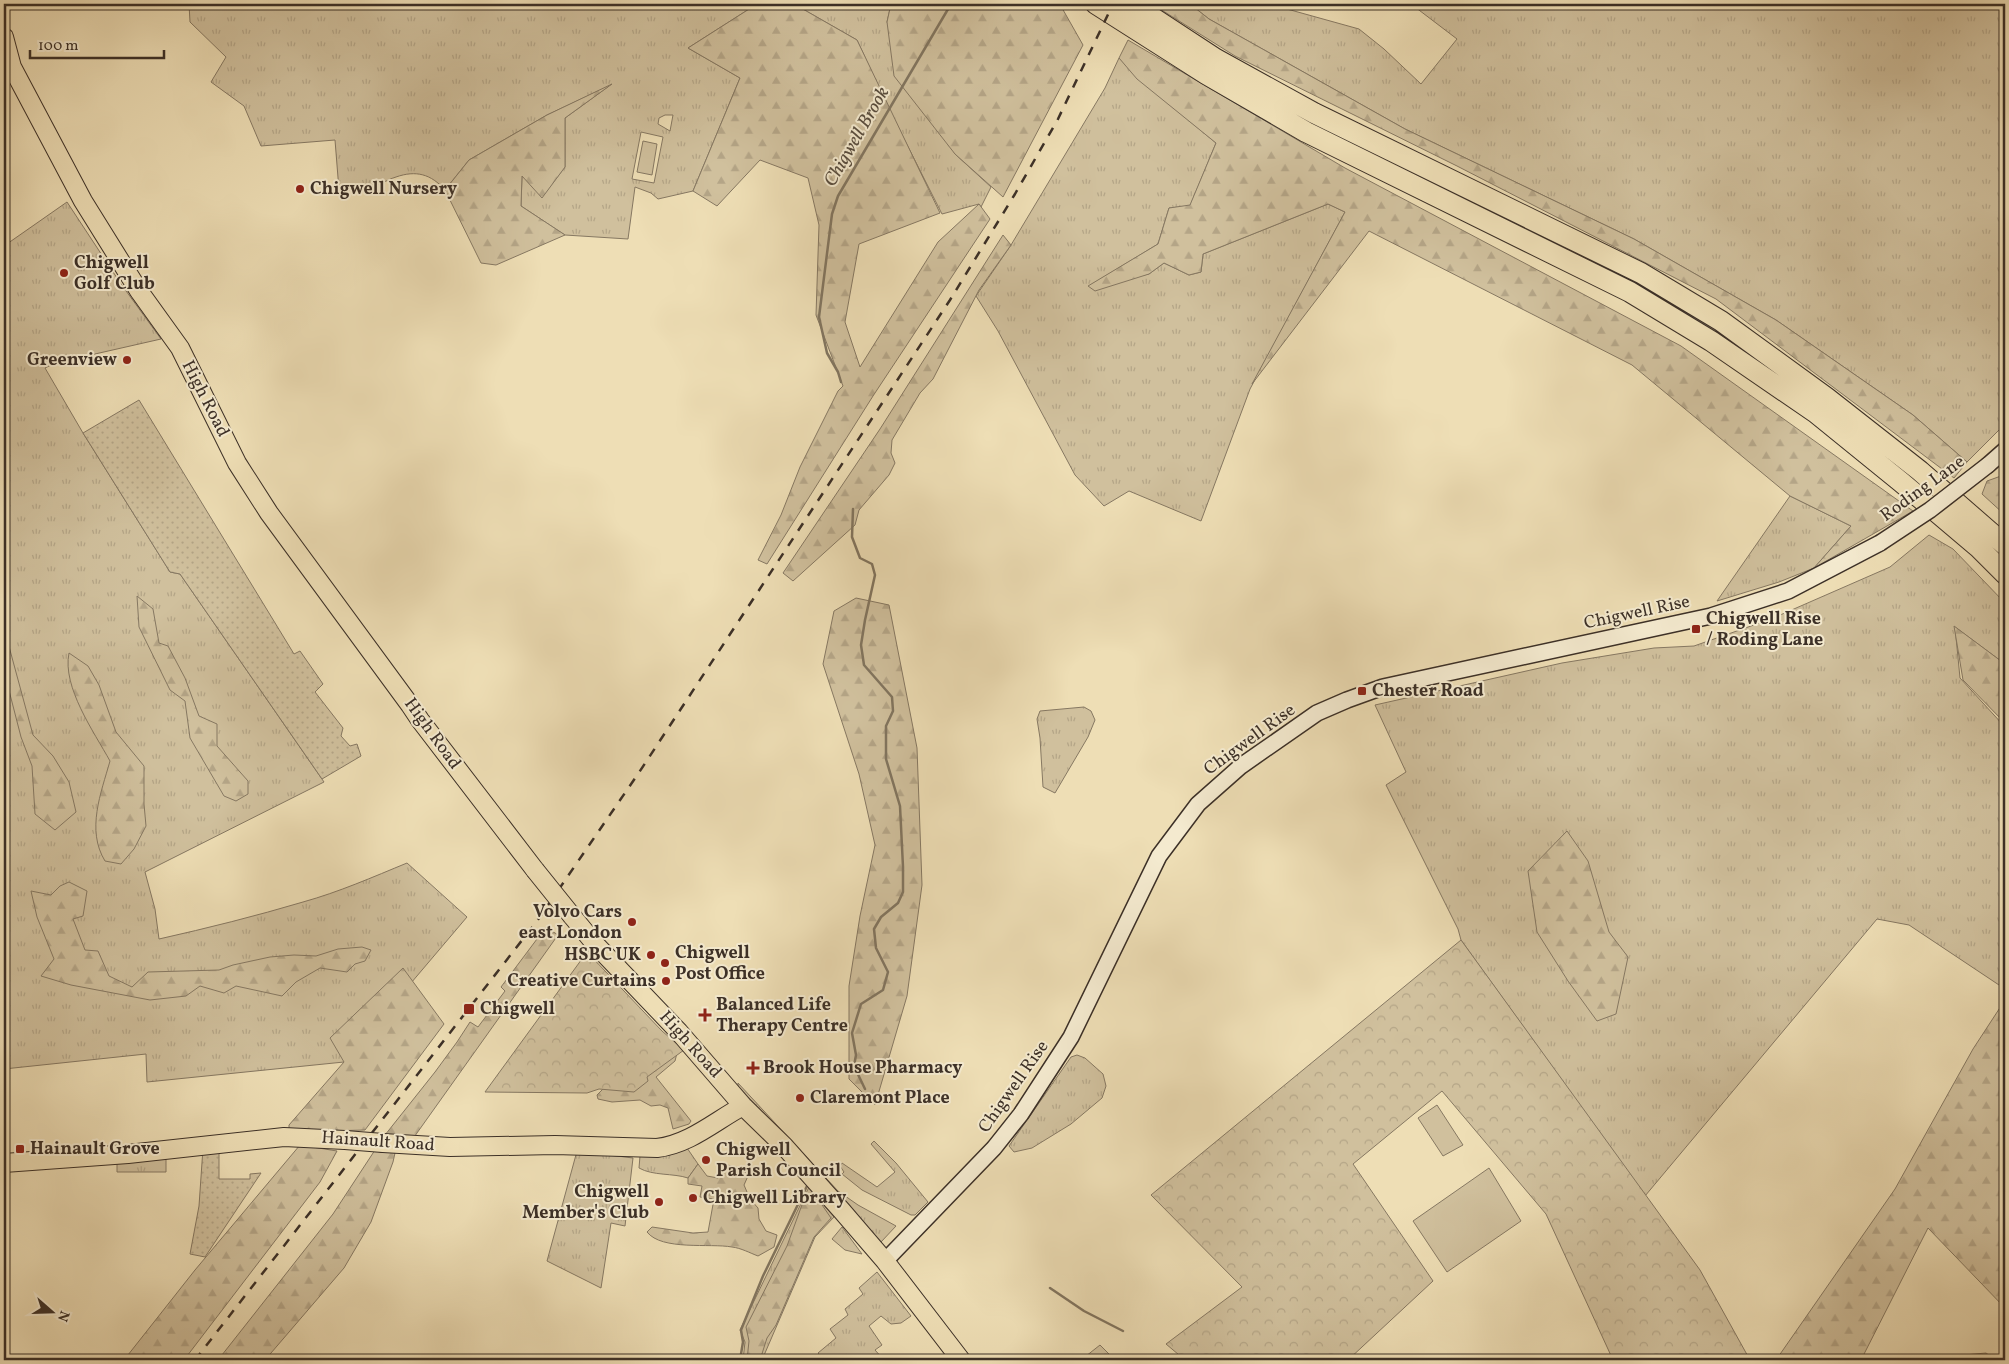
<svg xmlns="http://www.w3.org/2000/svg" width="2009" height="1364" viewBox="0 0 2009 1364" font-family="Vollkorn,serif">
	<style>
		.grass { fill: url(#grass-tufts); stroke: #867862; fill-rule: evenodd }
		.forest { fill: url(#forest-firs); stroke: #867862 }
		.park { fill: url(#park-crowns); stroke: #867862 }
		.garden { fill: url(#garden-dots); stroke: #867862 }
		.pitch { fill: #d0c09d; stroke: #867862 }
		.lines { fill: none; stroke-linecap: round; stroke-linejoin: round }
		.stream { stroke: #82755f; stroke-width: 2.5 }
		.secondary-casing { stroke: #3c3027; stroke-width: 18 }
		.primary-casing { stroke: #3c3027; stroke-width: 20 }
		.highway-casing { stroke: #3c3027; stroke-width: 22 }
		.secondary { stroke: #f4eacf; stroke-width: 15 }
		.primary { stroke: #eedeb5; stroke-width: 18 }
		.highway { stroke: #eedeb5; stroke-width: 20 }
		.rail { stroke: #3c3027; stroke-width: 2.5; stroke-dasharray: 9 9; stroke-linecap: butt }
		.secondary-bridge-casing { stroke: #3c3027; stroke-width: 18; stroke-linecap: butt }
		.primary-bridge-casing { stroke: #3c3027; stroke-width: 20; stroke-linecap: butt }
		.secondary-bridge { stroke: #f4eacf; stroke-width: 15 }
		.primary-bridge { stroke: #eedeb5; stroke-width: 18 }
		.poi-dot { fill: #8f2418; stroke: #f4eacf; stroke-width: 2 }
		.labels { text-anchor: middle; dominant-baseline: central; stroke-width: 4; stroke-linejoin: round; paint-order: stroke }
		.poi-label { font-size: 18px; font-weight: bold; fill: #3c3027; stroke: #f4eacf; text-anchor: start }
		.street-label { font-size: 18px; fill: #3c3027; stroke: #f4eacf }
		.water-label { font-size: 19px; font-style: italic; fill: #594d3e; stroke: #f4eacf }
	</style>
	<defs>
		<pattern id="grass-tufts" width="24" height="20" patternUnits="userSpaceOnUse" patternTransform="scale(1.25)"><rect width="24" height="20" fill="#d0c09d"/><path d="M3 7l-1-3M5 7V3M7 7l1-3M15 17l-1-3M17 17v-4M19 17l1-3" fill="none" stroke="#b4a587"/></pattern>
		<pattern id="forest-firs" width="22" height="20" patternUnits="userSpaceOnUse" patternTransform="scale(1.25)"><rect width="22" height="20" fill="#d0c09d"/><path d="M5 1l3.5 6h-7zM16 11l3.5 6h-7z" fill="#b4a587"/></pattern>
		<pattern id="park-crowns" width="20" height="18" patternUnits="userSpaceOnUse" patternTransform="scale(1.25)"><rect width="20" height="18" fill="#d0c09d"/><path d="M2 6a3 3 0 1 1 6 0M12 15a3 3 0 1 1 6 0" fill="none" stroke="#b4a587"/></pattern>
		<pattern id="garden-dots" width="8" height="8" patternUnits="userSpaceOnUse" patternTransform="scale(1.25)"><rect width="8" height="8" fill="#d0c09d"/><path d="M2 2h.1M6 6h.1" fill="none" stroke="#b4a587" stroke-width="1.8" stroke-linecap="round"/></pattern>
	</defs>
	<rect width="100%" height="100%" fill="#eedeb5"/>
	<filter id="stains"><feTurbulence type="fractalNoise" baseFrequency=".004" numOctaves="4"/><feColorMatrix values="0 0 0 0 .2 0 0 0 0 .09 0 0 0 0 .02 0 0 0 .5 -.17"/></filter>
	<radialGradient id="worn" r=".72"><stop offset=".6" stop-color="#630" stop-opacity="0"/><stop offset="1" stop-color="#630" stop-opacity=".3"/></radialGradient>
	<!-- grass -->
	<path class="grass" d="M 189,4 L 757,4 L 688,48 L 740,78 L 693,191 L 658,199 L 651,193 L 635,187 L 628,239 L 565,235 L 521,206 L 522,175 L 542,197 L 565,167 L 565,118 L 609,86 L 547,115 L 469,160 L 445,190 C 431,174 416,170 396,177 C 386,180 377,187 366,189 C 357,190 348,190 339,190 L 335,140 L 261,146 L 244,106 L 211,82 L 226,57 L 190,22 ZM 665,115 L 673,115 L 670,131 L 658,124 L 659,118 ZM 641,132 L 663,137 L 654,183 L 632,179 Z
		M 794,4 L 891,4 L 887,22 L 955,154 L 991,187 L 981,207 L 979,204 L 942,214 L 889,109 L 857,40 Z
		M 1190,4 L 1269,4 L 1359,29 L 1384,49 L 1421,84 L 1457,39 L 1411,4 L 2005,4 L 2005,424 L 1967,462 L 1913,415 L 1776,320 L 1634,239 L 1405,129 L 1209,19 Z
		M 1119,58 L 1145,84 L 1216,143 L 1190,206 L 1169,208 L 1158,244 L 1089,286 L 1149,274 L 1164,263 L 1189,275 L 1201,272 L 1203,254 L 1328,204 L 1345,212 L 1250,389 L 1201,521 L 1129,491 L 1104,506 L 1075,475 L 998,331 L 976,296 L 1011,245 L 1105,88 Z
		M 67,202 L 121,284 L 161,339 L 73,359 L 70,356 L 45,368 L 83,433 L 170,572 L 180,574 L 324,782 L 145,872 L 155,909 L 159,939 C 208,928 256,916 303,902 C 339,892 373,877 407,863 L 467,917 L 344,1062 L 147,1082 L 146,1054 L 4,1069 L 4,246 Z
		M 1790,496 L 1851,526 L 1814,568 L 1779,582 L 1717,601 Z
		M 1929,535 L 1953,549 L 2005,603 L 2005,664 L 1955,627 L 1960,678 L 2005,727 L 2005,989 L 1909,925 L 1877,919 L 1645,1196 L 1461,940 L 1458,929 L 1386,785 L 1406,772 L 1375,705 L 1562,663 L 1654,648 L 1694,646 L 1771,619 L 1890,567 Z
		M 1084,707 L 1091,711 L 1095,720 L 1088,737 L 1055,793 L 1043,787 L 1040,738 L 1037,719 L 1040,711 Z
		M 1077,1055 L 1085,1058 L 1103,1074 L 1106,1086 L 1102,1098 L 1071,1124 L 1032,1148 L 1014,1152 L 1009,1146 L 1071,1057 Z
		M 738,1083 L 838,1191 L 858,1205 L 896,1226 L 881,1242 L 738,1086 Z
		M 874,1141 L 896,1163 L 928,1202 L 915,1215 L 911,1215 L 862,1190 L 842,1174 L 844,1172 L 840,1166 L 842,1163 L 877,1187 L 895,1172 L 871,1144 Z
		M 687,1148 L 698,1164 L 688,1178 C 673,1173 653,1176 639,1168 L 640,1156 L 645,1154 Z
		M 577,1151 L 633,1158 L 625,1226 L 611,1223 L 601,1288 L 547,1261 Z
		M 166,1154 L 166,1172 L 117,1172 L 117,1159 Z
		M 809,1187 L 834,1217 L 815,1237 L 762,1360 L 743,1360 L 745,1342 L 740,1330 Z
		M 842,1227 L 862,1254 L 845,1250 L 832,1239 Z
		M 877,1272 L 911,1316 L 901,1323 L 891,1324 L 881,1316 L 869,1326 L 882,1345 L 875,1350 L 884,1360 L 824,1360 L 818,1353 L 836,1338 L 830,1329 L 848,1315 L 845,1309 L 863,1294 L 859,1288 Z"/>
	<!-- forest -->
	<path class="forest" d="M 757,4 L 794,4 L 857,40 L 940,213 L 859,244 L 845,322 L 860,367 L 938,242 L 979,204 L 990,219 L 873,396 L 767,564 L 758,560 L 781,515 L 800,467 L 838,391 L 843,386 L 816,315 L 819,225 L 808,178 L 760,160 L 717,206 L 693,191 L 740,78 L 688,48 Z
		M 891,4 L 1055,4 L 1062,8 L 1083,45 L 1003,197 L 955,154 L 894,76 L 887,22 Z
		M 1152,4 L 1190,4 L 1209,19 L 1405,129 L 1634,239 L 1776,320 L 1913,415 L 1967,462 L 1954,478 L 1716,299 L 1457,166 L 1235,56 Z
		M 1128,40 L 1345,168 L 1681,346 L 1913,511 L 1814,568 L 1851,526 L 1790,496 L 1632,365 L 1369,231 L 1252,384 L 1345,212 L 1328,204 L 1203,254 L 1201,272 L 1189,275 L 1164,263 L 1149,274 L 1095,291 L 1088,286 L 1158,244 L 1169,208 L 1190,205 L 1216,143 L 1137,79 L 1119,58 Z
		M 612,84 L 565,118 L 565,167 L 542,198 L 522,176 L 521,206 L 565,235 L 496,265 L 481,263 L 445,190 L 469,160 L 547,115 Z
		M 1003,235 L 1011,245 L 979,290 L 933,379 L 920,393 L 892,440 L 891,453 L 895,463 L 889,475 L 859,510 L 855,525 L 793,581 L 783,573 L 880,429 Z
		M 2001,476 L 2005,479 L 2005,515 L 1982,494 L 1987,481 Z
		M 137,596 L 153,609 L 159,643 L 168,646 L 185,678 L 199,716 L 217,724 L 217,746 L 248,781 L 248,794 L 236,801 L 224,796 L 190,738 L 185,701 L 170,690 L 139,627 Z
		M 856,598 L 889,605 L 917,748 L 922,885 L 907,996 L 875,1105 L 849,1079 L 849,986 L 860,916 L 875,845 L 859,774 L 823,664 L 834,611 Z
		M 1954,626 L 2005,664 L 2005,723 L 1963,680 Z
		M 4,628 L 33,735 L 53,756 L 69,782 L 76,812 L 55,830 L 35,814 L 32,766 L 21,737 L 4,671 Z
		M 69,653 L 88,666 L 99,685 L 116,732 L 144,766 L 144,804 L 146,826 L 134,849 L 121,864 L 105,861 C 86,830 101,793 110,761 C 94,732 62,687 69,653 Z
		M 1567,831 L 1588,861 L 1609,932 L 1628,957 L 1616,1014 L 1597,1021 L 1568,981 L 1537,932 L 1528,871 Z
		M 69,882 L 87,891 L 83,916 L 73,919 L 85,950 L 98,951 L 109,976 L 132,987 L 148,972 L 219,970 L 233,965 L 270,957 L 294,955 L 316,956 L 338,949 L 362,947 L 371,950 L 365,961 L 355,964 L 347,972 L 320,968 L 296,982 L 282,996 L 236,986 L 224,993 L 200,986 L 186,996 L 150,1000 L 71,985 L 41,976 L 54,959 L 37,917 L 31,891 L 51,895 L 60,886 Z
		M 546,927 L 558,935 L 412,1140 L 385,1135 L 435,1072 L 457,1042 L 470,1022 L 478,1027 L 505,991 L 501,987 Z
		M 403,968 L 444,1024 L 365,1130 L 289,1132 L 289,1125 L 344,1062 L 330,1038 Z
		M 2005,1000 L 2005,1308 L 1928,1228 L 1861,1360 L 1776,1360 L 1895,1189 L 1973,1049 Z
		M 677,1053 L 675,1061 L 656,1077 L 691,1121 L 689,1124 L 673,1129 L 668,1108 L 660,1105 L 651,1106 L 640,1100 L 612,1102 L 598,1099 L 597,1095 L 603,1089 Z
		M 300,1145 L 337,1151 L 320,1182 L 184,1360 L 124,1360 L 195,1270 Z
		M 375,1150 L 395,1153 L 393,1162 L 371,1222 L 344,1268 L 265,1360 L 218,1360 L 333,1214 Z
		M 698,1164 L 707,1176 L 718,1178 L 724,1164 L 743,1169 L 748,1176 L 744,1185 L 750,1199 L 758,1208 L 759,1219 L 766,1231 L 777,1235 L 774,1247 L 758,1256 C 750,1253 741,1248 732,1247 C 710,1243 662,1251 647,1232 L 652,1227 L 693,1233 L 708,1232 L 714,1199 L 700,1197 L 702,1186 L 688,1184 L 688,1178 Z
		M 808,1196 L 820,1202 L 831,1218 L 814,1237 L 776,1325 L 767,1338 L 760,1360 L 747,1360 L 749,1341 L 746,1327 L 787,1246 L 803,1202 Z
		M 1986,1353 L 1996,1360 L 1946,1360 L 1953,1356 Z"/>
	<!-- park -->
	<path class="park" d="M 1461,940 L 1700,1270 L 1750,1360 L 1613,1360 L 1546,1214 L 1442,1091 L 1353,1164 L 1433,1281 L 1348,1360 L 1185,1360 L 1166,1344 L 1242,1287 L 1151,1195 Z
		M 587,952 L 662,1031 L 684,1050 L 647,1077 L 648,1081 L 634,1092 L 599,1089 L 587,1093 L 485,1092 Z
		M 1100,1345 L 1115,1360 L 1081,1360 Z"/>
	<!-- garden -->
	<path class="garden" d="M 139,400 L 294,654 L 300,651 L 323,684 L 315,692 L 343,728 L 341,736 L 350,746 L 357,744 L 361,756 L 322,779 L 180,574 L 170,572 L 83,433 Z
		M 203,1148 L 219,1148 L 219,1179 L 250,1179 L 250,1174 L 261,1173 L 205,1257 L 190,1254 L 199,1206 Z"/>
	<!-- pitch -->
	<path class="pitch" d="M 643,141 L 657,144 L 652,175 L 637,172 Z
		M 1437,1105 L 1463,1145 L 1443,1156 L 1418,1118 Z
		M 1489,1168 L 1521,1221 L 1447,1272 L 1413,1221 Z"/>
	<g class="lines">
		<!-- stream -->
		<path class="stream" d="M 841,382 L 838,372 L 827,353 L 819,317 L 832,214 L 838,196 L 951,4
			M 853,509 L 852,537 L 860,558 L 872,564 L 875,575 L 865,620 L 861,645 L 864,665 L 892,697 L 893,711 L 886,726 L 886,759 L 900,806 L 903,867 L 903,892 L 898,903 L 881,917 L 874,929 L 876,948 L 888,972 L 883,990 L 861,1004 L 852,1033 L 856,1055 L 854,1066 L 865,1089
			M 1050,1288 L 1084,1311 L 1123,1331
			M 740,1360 L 743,1342 L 741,1330 L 763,1276 L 807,1186"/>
		<!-- secondary casing -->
		<g class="secondary-casing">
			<path id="secondary" d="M 1988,465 L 2005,450
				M 885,1261 L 994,1148 L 1021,1114 L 1071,1037 L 1159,856 L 1198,804 L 1241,766 L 1317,713 L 1347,700 L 1383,687 L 1711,616 L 1788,591 L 1880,543"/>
		</g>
		<!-- primary casing -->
		<g class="primary-casing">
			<path id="primary" d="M 4,37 L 12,67 L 83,201 L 139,291 L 180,348 L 237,463 L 269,513 L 410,705 L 420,720 L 535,870
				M 572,916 L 595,944 L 679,1032 L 743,1106 L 784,1146 L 842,1211 L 885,1261 L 961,1360
				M 383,1143 L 450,1147 L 555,1145 L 657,1148 C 690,1144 715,1121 743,1106
				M 4,1163 L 128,1154 L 284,1137 L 345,1140"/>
		</g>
		<!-- highway casing -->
		<g class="highway-casing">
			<path id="highway" d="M 1096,4 L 1206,74 L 1306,132 L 1630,292 L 1711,341 L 1816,413 L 1901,482 L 1978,547 L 2005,574
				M 1132,4 L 1216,59 L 1314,113 L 1641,273 L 1721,321 L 1827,398 L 1920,471 L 2005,545"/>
		</g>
		<!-- secondary -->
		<use href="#secondary" class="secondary"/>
		<!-- primary -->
		<use href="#primary" class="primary"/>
		<!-- highway -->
		<use href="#highway" class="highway"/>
		<!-- rail -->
		<path class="rail" d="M 195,1360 L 537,921 L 638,774 L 950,300 L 1015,194 L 1058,119 L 1113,4"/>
		<!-- secondary-bridge casing -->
		<g class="secondary-bridge-casing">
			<path id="secondary-bridge" d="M 1880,543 L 1930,510 L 1988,465"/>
		</g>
		<!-- primary-bridge casing -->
		<g class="primary-bridge-casing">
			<path id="primary-bridge" d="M 535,870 L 572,916
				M 345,1140 L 383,1143"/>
		</g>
		<!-- secondary-bridge -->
		<use href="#secondary-bridge" class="secondary-bridge"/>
		<!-- primary-bridge -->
		<use href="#primary-bridge" class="primary-bridge"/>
	</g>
	<!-- markers -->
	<g class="poi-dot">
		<circle cx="300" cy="189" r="5"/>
		<circle cx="64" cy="273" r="5"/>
		<circle cx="127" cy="360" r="5"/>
		<rect x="1691" y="624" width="10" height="10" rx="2.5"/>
		<rect x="1357" y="686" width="10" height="10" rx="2.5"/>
		<circle cx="632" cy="922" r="5"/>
		<circle cx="651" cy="955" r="5"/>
		<circle cx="665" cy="963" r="5"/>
		<circle cx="666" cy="981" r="5"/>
		<rect x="463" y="1003" width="12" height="12" rx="2.5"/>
		<path d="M702.5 1007.5h5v5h5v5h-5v5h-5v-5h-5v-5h5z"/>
		<path d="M750.5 1060.5h5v5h5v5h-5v5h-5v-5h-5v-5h5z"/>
		<circle cx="800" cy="1098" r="5"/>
		<rect x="15" y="1144" width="10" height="10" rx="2.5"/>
		<circle cx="706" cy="1160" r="5"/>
		<circle cx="693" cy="1198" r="5"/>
		<circle cx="659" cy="1202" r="5"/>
	</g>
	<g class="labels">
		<!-- poi labels -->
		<g class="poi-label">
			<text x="310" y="189">Chigwell Nursery</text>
			<text x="74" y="263">Chigwell<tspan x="74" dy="21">Golf Club</tspan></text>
			<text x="117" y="360" text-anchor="end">Greenview</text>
			<text x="1706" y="619">Chigwell Rise<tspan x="1706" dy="21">/ Roding Lane</tspan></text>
			<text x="1372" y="691">Chester Road</text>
			<text x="622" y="912" text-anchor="end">Volvo Cars<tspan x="622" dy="21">east London</tspan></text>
			<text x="675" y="953">Chigwell<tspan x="675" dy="21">Post Office</tspan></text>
			<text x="641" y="955" text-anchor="end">HSBC UK</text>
			<text x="656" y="981" text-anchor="end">Creative Curtains</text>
			<text x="716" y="1005">Balanced Life<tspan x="716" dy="21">Therapy Centre</tspan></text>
			<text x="480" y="1009">Chigwell</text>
			<text x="763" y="1068">Brook House Pharmacy</text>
			<text x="810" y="1098">Claremont Place</text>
			<text x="30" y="1149">Hainault Grove</text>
			<text x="716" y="1150">Chigwell<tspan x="716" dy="21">Parish Council</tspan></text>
			<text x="649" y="1192" text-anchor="end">Chigwell<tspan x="649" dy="21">Member's Club</tspan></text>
			<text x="703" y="1198">Chigwell Library</text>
		</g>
		<!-- street labels -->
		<g class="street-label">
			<text transform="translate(205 399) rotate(63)">High Road</text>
			<text transform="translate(1923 489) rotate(-36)">Roding Lane</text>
			<text transform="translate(1637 613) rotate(-12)">Chigwell Rise</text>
			<text transform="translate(432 734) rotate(54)">High Road</text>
			<text transform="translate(1250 740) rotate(-36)">Chigwell Rise</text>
			<text transform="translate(690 1045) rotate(48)">High Road</text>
			<text transform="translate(1014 1087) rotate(-55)">Chigwell Rise</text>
			<text transform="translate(378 1142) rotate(4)">Hainault Road</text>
		</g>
		<!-- water labels -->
		<g class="water-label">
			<text transform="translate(857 137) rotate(-60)">Chigwell Brook</text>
		</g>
	</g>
	<!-- margin -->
	<rect width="2009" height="1364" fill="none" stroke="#eedeb5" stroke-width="20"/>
	<rect x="5" y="5" width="1999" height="1354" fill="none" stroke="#3c3027" stroke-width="2.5"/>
	<rect x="10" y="10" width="1989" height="1344" fill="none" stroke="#3c3027"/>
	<!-- north arrow -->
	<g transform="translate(52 1312) rotate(110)" stroke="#f4eacf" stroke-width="4" paint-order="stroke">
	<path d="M0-4L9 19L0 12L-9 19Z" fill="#3c3027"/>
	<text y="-8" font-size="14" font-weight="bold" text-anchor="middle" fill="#3c3027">N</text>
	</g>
	<!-- scale -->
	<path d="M30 50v8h134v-8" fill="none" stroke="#3c3027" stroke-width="2.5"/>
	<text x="38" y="50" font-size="15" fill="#3c3027" stroke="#f4eacf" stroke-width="4" paint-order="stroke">100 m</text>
	<rect width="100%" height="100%" filter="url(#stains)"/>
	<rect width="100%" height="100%" fill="url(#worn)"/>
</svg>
